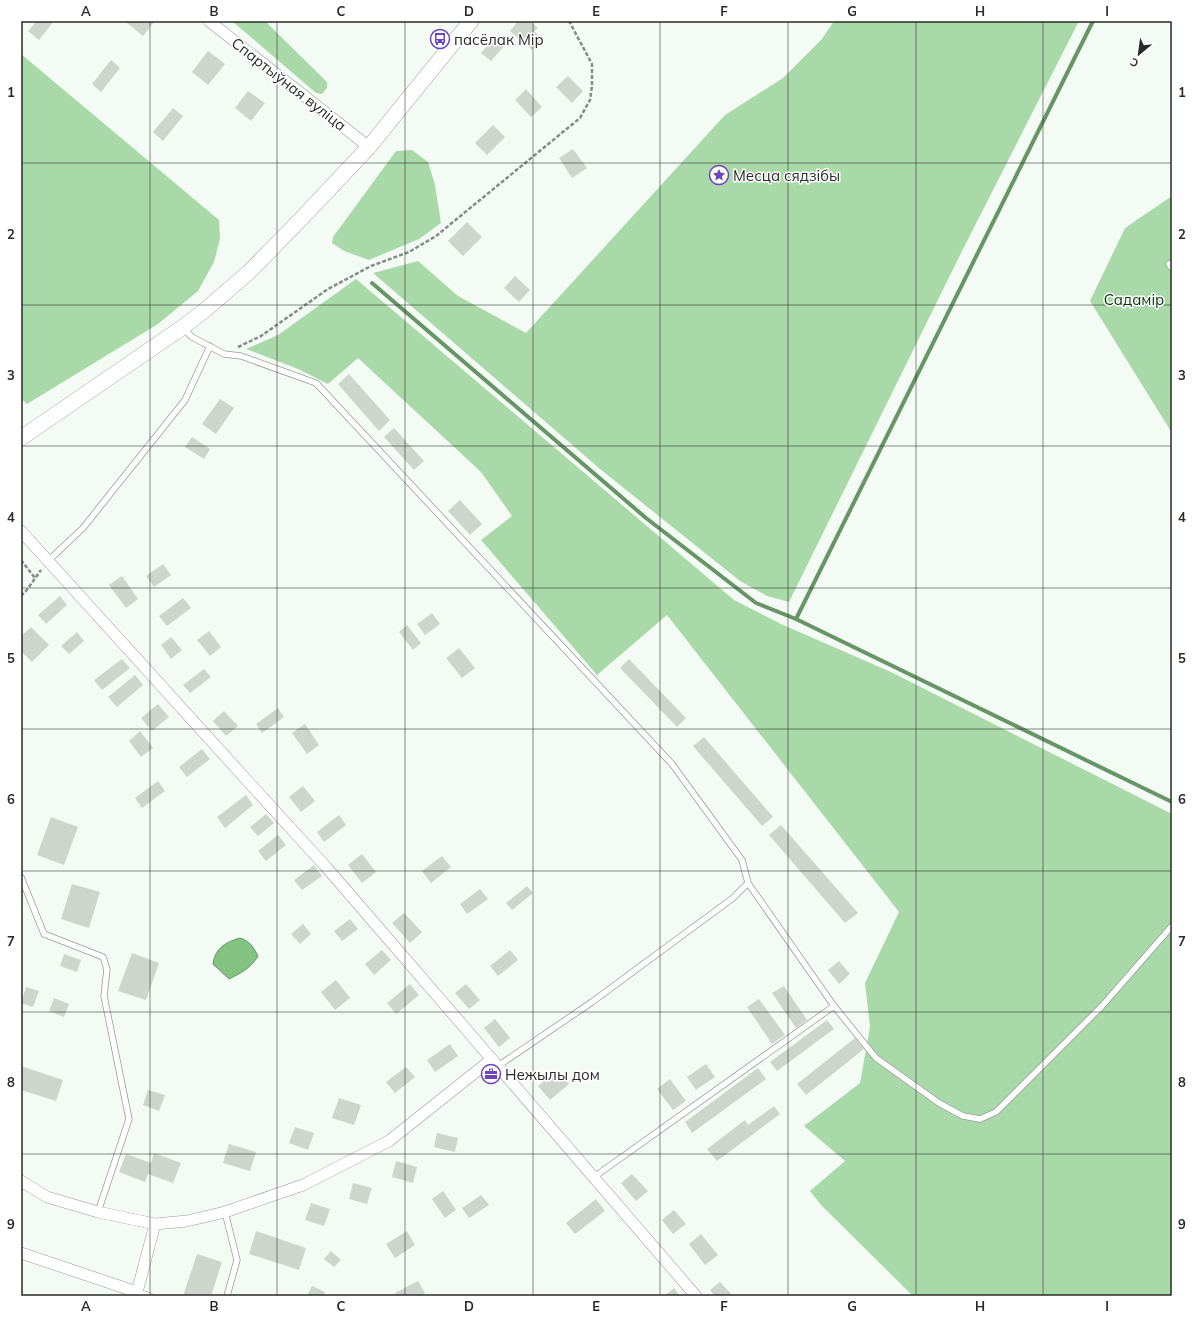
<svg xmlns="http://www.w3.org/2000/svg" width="1193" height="1317" viewBox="0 0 1193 1317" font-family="Mulish,sans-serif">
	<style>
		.green { fill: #aad9a9 }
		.water { fill: #82c382; stroke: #679567 }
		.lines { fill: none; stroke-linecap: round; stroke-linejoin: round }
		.stream { stroke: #679567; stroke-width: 4 }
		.building { fill: #ced5cd }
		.service-casing { stroke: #969d96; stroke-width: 7 }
		.minor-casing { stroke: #969d96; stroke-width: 12 }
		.secondary-casing { stroke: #969d96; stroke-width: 16 }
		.path { stroke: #878b87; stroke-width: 2.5; stroke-dasharray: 4 2; stroke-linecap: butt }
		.service { stroke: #fff; stroke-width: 5.5 }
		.minor { stroke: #fff; stroke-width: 11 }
		.secondary { stroke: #fff; stroke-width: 15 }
		.grid { fill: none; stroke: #272a27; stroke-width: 1; stroke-opacity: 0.55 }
		.labels { text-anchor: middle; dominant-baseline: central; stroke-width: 3; stroke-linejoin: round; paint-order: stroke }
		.poi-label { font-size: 15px; fill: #272a27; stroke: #fff; text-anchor: start }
		.street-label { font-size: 15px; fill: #272a27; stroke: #fff }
		.park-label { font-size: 15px; fill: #05350a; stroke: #fff }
		.neatline { fill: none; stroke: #272a27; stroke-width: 1.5 }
		.grid-label { font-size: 13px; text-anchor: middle; font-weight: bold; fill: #272a27 }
	</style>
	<rect width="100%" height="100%" fill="#f4fbf4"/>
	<!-- green -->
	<path class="green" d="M 232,21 L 265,21 L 321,76 L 327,82 L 327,88 L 322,94 L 316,93 Z
		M 834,21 L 1079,21 L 961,253 L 789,602 L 767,596 L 740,581 L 600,469 L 373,273 L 418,261 L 458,296 L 526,333 L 725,115 L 783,78 L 822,39 Z
		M 21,54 L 219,220 L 220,239 L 214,262 L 198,291 L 158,324 L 27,404 L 21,399 Z
		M 412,150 L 428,162 L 435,185 L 441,223 L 419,239 L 369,260 L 344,251 L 332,243 L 333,237 L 396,151 Z
		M 1172,196 L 1172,433 L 1090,301 L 1125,228 Z
		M 356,279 L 734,600 L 781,624 L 891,672 L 1172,814 L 1172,1296 L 913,1296 L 822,1206 L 810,1191 L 845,1161 L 804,1126 L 860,1083 L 870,1027 L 865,983 L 899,912 L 667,615 L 597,675 L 481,540 L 512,516 L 481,472 L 358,358 L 328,384 L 298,369 L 246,349 L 278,335 Z"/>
	<!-- water -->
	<path class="water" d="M 240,938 C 250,941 254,948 258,956 C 251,968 241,973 229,979 L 213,964 C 215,948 226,942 240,938 Z"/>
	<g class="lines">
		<!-- stream -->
		<path class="stream" d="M 372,283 L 646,518 L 756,603 L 796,619 L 1172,802
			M 796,619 L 1093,21"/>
	</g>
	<!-- building -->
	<path class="building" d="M 37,21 L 54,21 L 39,40 L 28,31 Z
		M 129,21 L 155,21 L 143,36 L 127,23 Z
		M 518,21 L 530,21 L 538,28 L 534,31 L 542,39 L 532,50 L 510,31 Z
		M 496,37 L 505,45 L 491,61 L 481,53 Z
		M 208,51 L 225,64 L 208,85 L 192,72 Z
		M 111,60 L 120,68 L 101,92 L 92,84 Z
		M 568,76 L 583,91 L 572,103 L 556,87 Z
		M 526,89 L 542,107 L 531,117 L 515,100 Z
		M 248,91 L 265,103 L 251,121 L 235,108 Z
		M 173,108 L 183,116 L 163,141 L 153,132 Z
		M 493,125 L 505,137 L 487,155 L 475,143 Z
		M 573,149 L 587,168 L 572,178 L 559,158 Z
		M 467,222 L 482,237 L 463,256 L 448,241 Z
		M 515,276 L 530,290 L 519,302 L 504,288 Z
		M 349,374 L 390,420 L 379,431 L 338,384 Z
		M 220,399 L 234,408 L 216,434 L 202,424 Z
		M 394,428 L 424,461 L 414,470 L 384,437 Z
		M 192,437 L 210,449 L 204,459 L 185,447 Z
		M 460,500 L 482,524 L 470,535 L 448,511 Z
		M 163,564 L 171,575 L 154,587 L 146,576 Z
		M 122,576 L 138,599 L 126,608 L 109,585 Z
		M 60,596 L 67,605 L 46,624 L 38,615 Z
		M 183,598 L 191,608 L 167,626 L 159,616 Z
		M 432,613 L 440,624 L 425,635 L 417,624 Z
		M 407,625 L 421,643 L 413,650 L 399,632 Z
		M 31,627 L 49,645 L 32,662 L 21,651 L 21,636 Z
		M 209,631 L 221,647 L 210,656 L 197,640 Z
		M 77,632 L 84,641 L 69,654 L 61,646 Z
		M 171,637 L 182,650 L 171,659 L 161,645 Z
		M 459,648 L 475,668 L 462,678 L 446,658 Z
		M 122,659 L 130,668 L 102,690 L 94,680 Z
		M 629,659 L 686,718 L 677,727 L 620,668 Z
		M 204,669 L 211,677 L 190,693 L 183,685 Z
		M 135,675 L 143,685 L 117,707 L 108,697 Z
		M 158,704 L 169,717 L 152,731 L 141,718 Z
		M 278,708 L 284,717 L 262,733 L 256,724 Z
		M 224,711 L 238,726 L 226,736 L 213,721 Z
		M 305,724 L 319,745 L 307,754 L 292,733 Z
		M 140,731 L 153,748 L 141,757 L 129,741 Z
		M 704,737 L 773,817 L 762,826 L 693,746 Z
		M 202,749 L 210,759 L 187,777 L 179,767 Z
		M 158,781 L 165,791 L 142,808 L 135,798 Z
		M 303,786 L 315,801 L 301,812 L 289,797 Z
		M 246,795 L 253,805 L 225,828 L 217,817 Z
		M 266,814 L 274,823 L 258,836 L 250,827 Z
		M 339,815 L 346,825 L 324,842 L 317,832 Z
		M 51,817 L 78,827 L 64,865 L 37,855 Z
		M 781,825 L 858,913 L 845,923 L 769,835 Z
		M 278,835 L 286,845 L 266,861 L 258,851 Z
		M 362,854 L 376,872 L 362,883 L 348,865 Z
		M 442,856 L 451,867 L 431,883 L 422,871 Z
		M 314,865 L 322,876 L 302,890 L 294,880 Z
		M 72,884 L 100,892 L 89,928 L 61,919 Z
		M 527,886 L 533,893 L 512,910 L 506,903 Z
		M 480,889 L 488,899 L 467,914 L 460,904 Z
		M 404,913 L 422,932 L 410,943 L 392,923 Z
		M 350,919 L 358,929 L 342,941 L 334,931 Z
		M 303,924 L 311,934 L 300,944 L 291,934 Z
		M 382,950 L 391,960 L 374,975 L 365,964 Z
		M 510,950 L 518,960 L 498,976 L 490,966 Z
		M 132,953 L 159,963 L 146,1000 L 118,991 Z
		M 64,954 L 81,960 L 77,972 L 60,966 Z
		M 839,961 L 850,974 L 839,984 L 828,970 Z
		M 336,980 L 350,998 L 335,1010 L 321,992 Z
		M 410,984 L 419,995 L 396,1014 L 387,1003 Z
		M 466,984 L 480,1000 L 469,1009 L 455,993 Z
		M 784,986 L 807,1020 L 796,1028 L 772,993 Z
		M 26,987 L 39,991 L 33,1007 L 21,1003 Z
		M 54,998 L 69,1004 L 64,1017 L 49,1011 Z
		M 759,999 L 785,1035 L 772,1044 L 747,1007 Z
		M 495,1019 L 510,1038 L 499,1047 L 484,1028 Z
		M 827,1020 L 834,1029 L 777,1071 L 770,1062 Z
		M 855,1038 L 864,1049 L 806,1095 L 797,1084 Z
		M 450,1044 L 458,1056 L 435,1072 L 427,1060 Z
		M 706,1064 L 715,1077 L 696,1090 L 687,1077 Z
		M 21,1066 L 63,1080 L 56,1101 L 21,1090 Z
		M 406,1067 L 415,1077 L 395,1093 L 386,1082 Z
		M 758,1068 L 766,1079 L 692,1133 L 685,1122 Z
		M 556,1070 L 569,1084 L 550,1100 L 538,1086 Z
		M 670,1079 L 686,1101 L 673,1110 L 657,1089 Z
		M 148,1090 L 165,1095 L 159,1111 L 143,1105 Z
		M 339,1098 L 361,1105 L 354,1125 L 332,1118 Z
		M 774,1106 L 780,1114 L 717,1161 L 707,1149 L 745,1120 L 748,1125 Z
		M 295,1127 L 314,1133 L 308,1150 L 289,1143 Z
		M 437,1133 L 458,1138 L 455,1152 L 434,1147 Z
		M 229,1144 L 256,1152 L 250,1171 L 223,1163 Z
		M 154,1153 L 181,1163 L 173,1183 L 148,1174 L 145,1182 L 119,1172 L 126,1154 L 151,1163 Z
		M 396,1161 L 417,1167 L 413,1183 L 392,1177 Z
		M 632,1174 L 648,1191 L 636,1201 L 621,1183 Z
		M 353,1183 L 372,1188 L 367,1204 L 349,1199 Z
		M 443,1191 L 456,1210 L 445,1218 L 432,1199 Z
		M 481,1195 L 489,1205 L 469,1218 L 462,1208 Z
		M 596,1199 L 605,1211 L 575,1234 L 566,1223 Z
		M 311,1203 L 330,1209 L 324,1226 L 305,1220 Z
		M 674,1210 L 686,1224 L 673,1234 L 662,1220 Z
		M 256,1231 L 306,1248 L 299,1270 L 249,1254 Z
		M 407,1231 L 415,1245 L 395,1258 L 386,1244 Z
		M 701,1234 L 718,1255 L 705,1265 L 689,1244 Z
		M 331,1251 L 341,1260 L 334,1267 L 324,1259 Z
		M 197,1254 L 222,1262 L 211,1296 L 183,1296 Z
		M 418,1281 L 425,1293 L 420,1296 L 397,1296 L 395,1293 Z
		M 720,1282 L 733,1296 L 715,1296 L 710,1290 Z
		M 312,1286 L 325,1292 L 323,1296 L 307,1296 Z
		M 674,1288 L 680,1296 L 664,1296 Z"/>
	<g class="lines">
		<!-- service casing -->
		<g class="service-casing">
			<path id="service" d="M 1169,264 L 1172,268
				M 183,328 L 192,337 L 224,354 L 241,356 L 316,383 L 672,764 L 742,860 L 748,883 L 834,1006 L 594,1177
				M 48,561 L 83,528 L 185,400 L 210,346
				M 21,877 L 44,934 L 103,957 L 107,969 L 104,996 L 129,1119 L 98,1212
				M 834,1006 L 876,1058 L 939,1103 L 963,1116 L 980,1119 L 996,1112 L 1102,1006 L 1172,926
				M 498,1066 L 592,1002 L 733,898 L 748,883
				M 225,1212 L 237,1260 L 227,1296
				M 137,1292 L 150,1296"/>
		</g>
		<!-- minor casing -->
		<g class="minor-casing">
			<path id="minor" d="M 209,21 L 369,147
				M 21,531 L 253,787 L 327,868 L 696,1296
				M 21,1181 L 47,1197 L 98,1212 L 155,1224 L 187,1221 L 225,1212 L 303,1185 L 389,1141 L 492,1059
				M 21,1253 L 137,1292
				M 136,1296 L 155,1224"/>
		</g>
		<!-- secondary casing -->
		<g class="secondary-casing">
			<path id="secondary" d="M 21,438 L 183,327 L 204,311 L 249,272 L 301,219 L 369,147 L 471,21"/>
		</g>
		<!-- path -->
		<path class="path" d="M 238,347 L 261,336 L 328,289 L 371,266 L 409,252 L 436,236 L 580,118 L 590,100 L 592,86 L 592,64 L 569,21
			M 21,560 L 35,578
			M 21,596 L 26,591 L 41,570"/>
		<!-- service -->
		<use href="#service" class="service"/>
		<!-- minor -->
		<use href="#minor" class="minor"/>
		<!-- secondary -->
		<use href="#secondary" class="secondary"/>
	</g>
	<!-- grid -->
	<path class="grid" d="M 150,21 L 150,1296M 277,21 L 277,1296M 405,21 L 405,1296M 533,21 L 533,1296M 660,21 L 660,1296M 788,21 L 788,1296M 916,21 L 916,1296M 1043,21 L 1043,1296M 21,163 L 1172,163M 21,305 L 1172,305M 21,446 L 1172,446M 21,588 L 1172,588M 21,729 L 1172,729M 21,871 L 1172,871M 21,1012 L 1172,1012M 21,1154 L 1172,1154"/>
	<!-- icons -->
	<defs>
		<g id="bus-ring" transform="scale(1)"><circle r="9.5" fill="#fff" stroke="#6c44bc" stroke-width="1.5"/><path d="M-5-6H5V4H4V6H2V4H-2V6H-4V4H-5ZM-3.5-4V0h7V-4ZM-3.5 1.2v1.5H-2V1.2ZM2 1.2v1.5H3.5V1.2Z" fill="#6c44bc"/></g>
		<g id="sight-ring" transform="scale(1)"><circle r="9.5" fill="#fff" stroke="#6c44bc" stroke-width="1.5"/><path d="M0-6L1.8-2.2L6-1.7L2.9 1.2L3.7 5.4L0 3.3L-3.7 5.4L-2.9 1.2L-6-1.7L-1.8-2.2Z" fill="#6c44bc"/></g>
		<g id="office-ring" transform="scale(1)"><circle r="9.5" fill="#fff" stroke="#6c44bc" stroke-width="1.5"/><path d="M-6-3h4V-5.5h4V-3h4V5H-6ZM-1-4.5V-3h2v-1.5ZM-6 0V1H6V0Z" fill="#6c44bc"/></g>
	</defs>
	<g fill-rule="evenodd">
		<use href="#bus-ring" x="440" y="39"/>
		<use href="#sight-ring" x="719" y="175"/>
		<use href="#office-ring" x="491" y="1074"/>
	</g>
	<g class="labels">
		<!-- poi labels -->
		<g class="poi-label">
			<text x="454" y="39">пасёлак Мір</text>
			<text x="733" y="175">Месца сядзібы</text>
			<text x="505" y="1074">Нежылы дом</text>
		</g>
		<!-- street labels -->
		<g class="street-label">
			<text transform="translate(289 84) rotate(38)">Спартыўная вуліца</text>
		</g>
		<!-- park labels -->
		<g class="park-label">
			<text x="1134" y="299">Садамір</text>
		</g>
	</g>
	<!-- border -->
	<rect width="1193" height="1317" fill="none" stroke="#ffffff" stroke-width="44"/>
	<!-- north arrow -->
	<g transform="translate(1139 54) rotate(209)" stroke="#ffffff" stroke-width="3" paint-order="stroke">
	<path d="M0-3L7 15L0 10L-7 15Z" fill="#272a27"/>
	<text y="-6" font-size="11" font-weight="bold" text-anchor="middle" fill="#272a27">С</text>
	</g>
	<rect x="22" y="22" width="1149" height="1273" class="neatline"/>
	<g class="grid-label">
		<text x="86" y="16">A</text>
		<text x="214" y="16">B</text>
		<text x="341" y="16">C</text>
		<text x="469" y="16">D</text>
		<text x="596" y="16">E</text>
		<text x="724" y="16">F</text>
		<text x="852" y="16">G</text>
		<text x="980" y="16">H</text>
		<text x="1107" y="16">I</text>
		<text x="11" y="97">1</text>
		<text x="1182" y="97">1</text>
		<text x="11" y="239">2</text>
		<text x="1182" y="239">2</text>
		<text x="11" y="380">3</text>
		<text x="1182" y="380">3</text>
		<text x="11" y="522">4</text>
		<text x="1182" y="522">4</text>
		<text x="11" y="663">5</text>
		<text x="1182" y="663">5</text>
		<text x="11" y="804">6</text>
		<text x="1182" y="804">6</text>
		<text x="11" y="946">7</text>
		<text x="1182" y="946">7</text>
		<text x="11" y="1087">8</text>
		<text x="1182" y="1087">8</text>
		<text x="11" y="1229">9</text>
		<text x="1182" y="1229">9</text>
		<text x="86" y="1311">A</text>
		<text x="214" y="1311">B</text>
		<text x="341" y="1311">C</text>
		<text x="469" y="1311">D</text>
		<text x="596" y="1311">E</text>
		<text x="724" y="1311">F</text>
		<text x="852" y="1311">G</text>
		<text x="980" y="1311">H</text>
		<text x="1107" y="1311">I</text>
	</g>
</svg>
